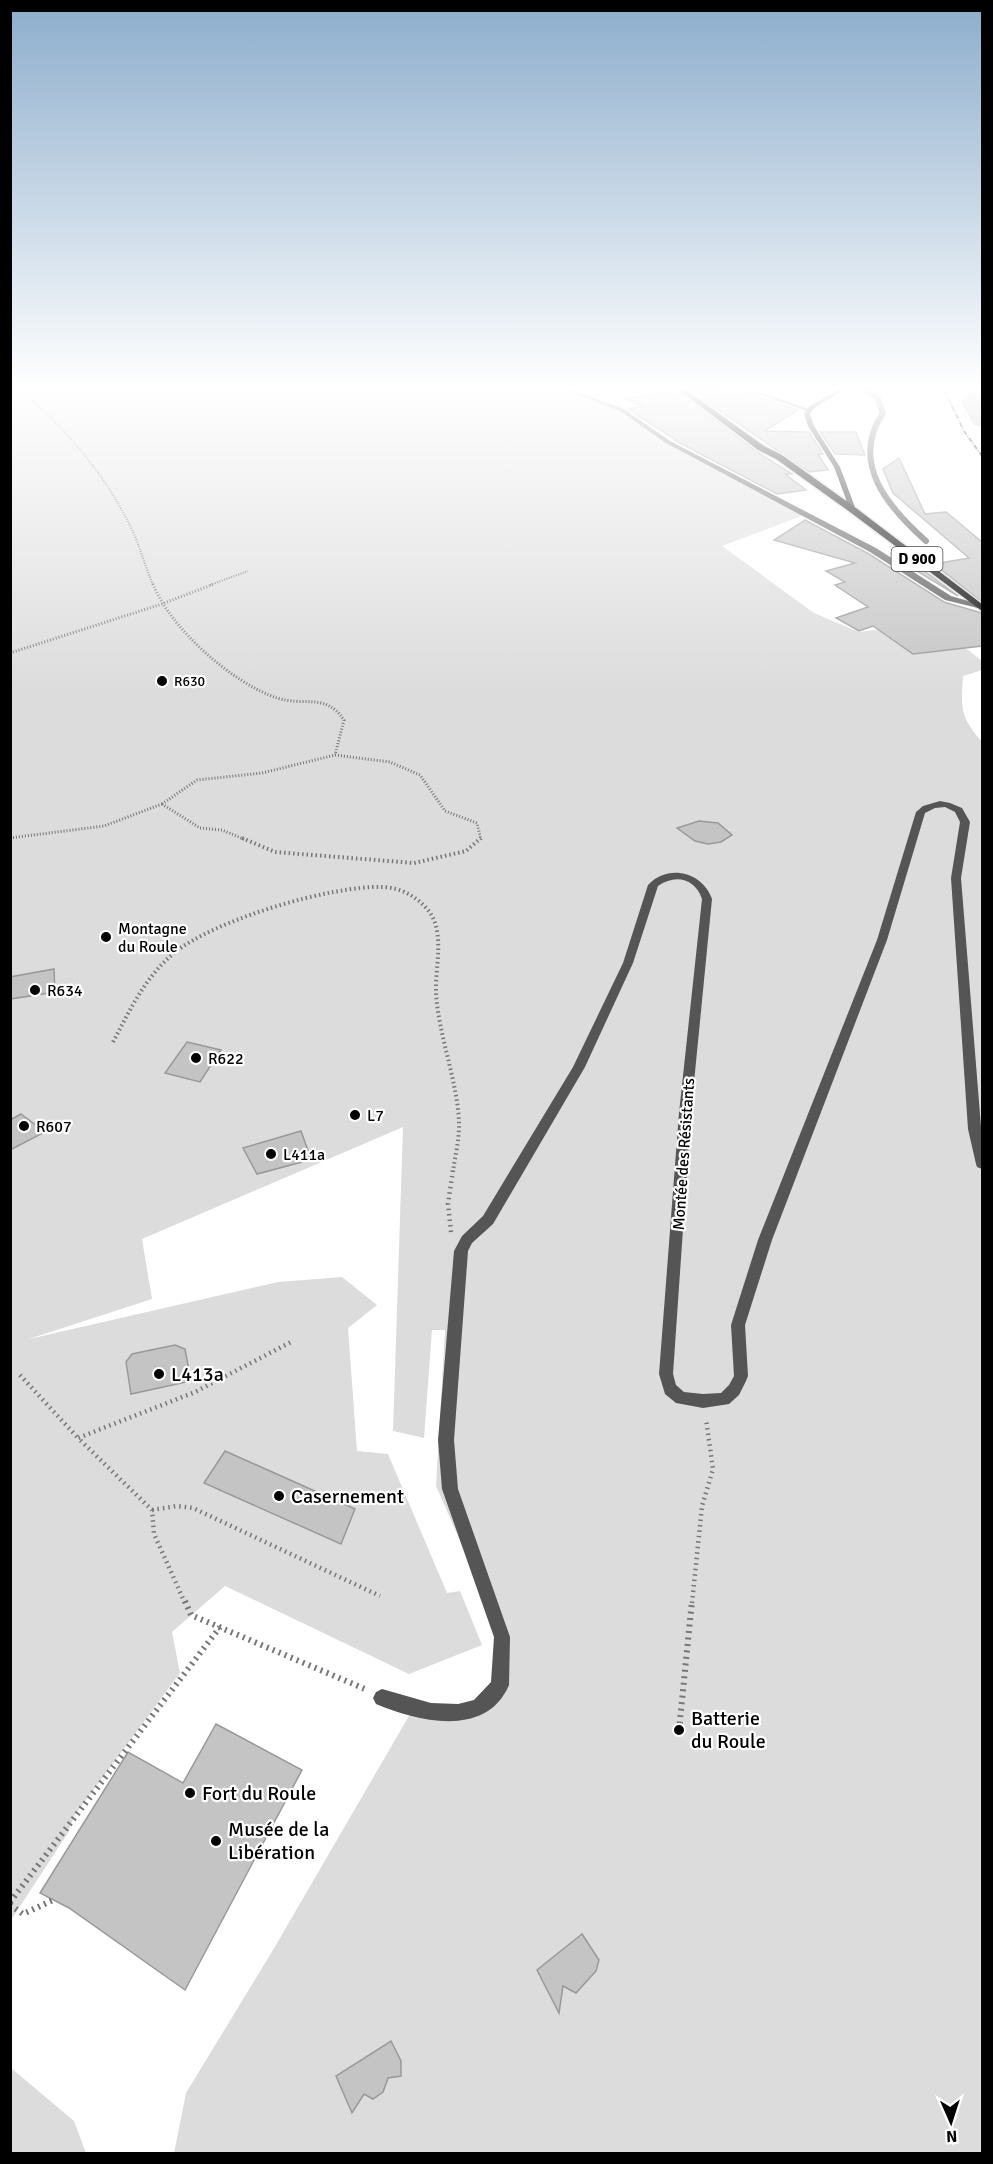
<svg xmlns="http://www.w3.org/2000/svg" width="993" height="2164" font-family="Signika,sans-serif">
	<rect width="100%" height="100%" fill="#fff"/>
	<g fill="#dcdcdc">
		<path d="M11,390h557l54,20 46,32 139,72 -85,32 92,67 45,19 44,-6 56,17 23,18v9l-19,6c-2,33 -3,40 19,66v1411h-808l12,-60 87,-143 140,-241 38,4 49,-28 2,-48 -66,-151 9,-156h-13l-8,108 -31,-7 10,-304 -261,112 10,60 -123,40 249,-57 64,-5 35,28 -29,23 9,123 31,3 59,139 13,-2 22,54 -73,29 -184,-88 -53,46 8,41 -106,143 -6,17 -57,87z"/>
		<polygon points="11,2068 74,2121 86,2153 11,2153"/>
	</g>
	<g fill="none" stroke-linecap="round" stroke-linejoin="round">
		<polygon fill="#a3a3a3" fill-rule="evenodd" points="974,390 982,390 982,427 974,425 961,401"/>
	</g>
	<g fill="#c4c4c4" stroke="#999" stroke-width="1.5">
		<polygon points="677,390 757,452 792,474 785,474 806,490 777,494 674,440 676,440 628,409 643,406 625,399"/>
		<polygon points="689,390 719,390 723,392 739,390 798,410 764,431 809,432 823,454 818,454 828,470 809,472"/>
		<polygon points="820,432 856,432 865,455 835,454"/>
		<polygon points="899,458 925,514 946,512 982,542 982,602 934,564 969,558 893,493 883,469"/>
		<polygon points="805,520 869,554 944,602 982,613 982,646 913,654 873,626 859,631 836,618 868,607 835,585 845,582 826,571 855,563 774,540"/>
		<polygon points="919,567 958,596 912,568"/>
		<polygon points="699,821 718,823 732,835 721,842 708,844 695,841 677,828"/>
		<polygon points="54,969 55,992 10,999 10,977"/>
		<polygon points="187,1042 221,1050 200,1082 165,1073"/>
		<polygon points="21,1114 45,1132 10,1150 10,1120"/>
		<polygon points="301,1131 310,1156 302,1162 257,1174 243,1148"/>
		<polygon points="175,1345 185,1349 191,1381 131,1394 126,1362 132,1354"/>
		<polygon points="225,1451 355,1509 341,1544 204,1483"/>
		<polygon points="216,1724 302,1770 185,1990 69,1908 40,1893 128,1752 183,1783"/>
		<polygon points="582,1934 599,1960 596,1971 576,1993 563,1986 559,2013 537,1970"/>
		<polygon points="391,2041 401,2061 401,2076 388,2078 383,2092 373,2099 364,2094 352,2113 336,2076"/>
	</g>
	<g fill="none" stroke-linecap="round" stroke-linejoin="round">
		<defs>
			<polygon id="primary" points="679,390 686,390 764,446 782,455 856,508 982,604 982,611 850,512 776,459 758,450"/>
		</defs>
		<use href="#primary" stroke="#dbdbdb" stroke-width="3"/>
		<g stroke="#777" stroke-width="2" stroke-dasharray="1 1.5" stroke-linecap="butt">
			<path d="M21,390c46,40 87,87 113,144 7,17 12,34 19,51"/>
			<polyline points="210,585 248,571"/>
		</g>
		<g stroke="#777" stroke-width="3" stroke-dasharray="1 2" stroke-linecap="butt">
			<path d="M153,584c17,44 79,99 124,114 27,9 48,-6 67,22l-9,35"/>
			<polyline points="10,653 162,604 214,584"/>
			<polyline points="162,804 200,828 222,830 246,840"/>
			<polyline points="162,804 197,780 262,773 335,755 390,762 420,775 445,811 477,823 481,840"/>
			<polyline points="10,838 104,826 162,804"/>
		</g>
		<g stroke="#777" stroke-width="4" stroke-dasharray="1.5 3" stroke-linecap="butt">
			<polyline points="242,838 275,852 414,863 466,851 481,838"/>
			<path d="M113,1042c17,-32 32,-65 61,-89 40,-33 158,-68 209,-66 18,1 33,9 44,22 19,21 8,58 9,83 2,43 23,93 23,134 0,15 -4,31 -6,45"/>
		</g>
		<g stroke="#777" stroke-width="4.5" stroke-dasharray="1.5 4" stroke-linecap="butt">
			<polyline points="451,1232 448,1204 453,1170"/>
			<polyline points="20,1375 78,1438"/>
			<polyline points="152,1510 177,1506 193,1508 380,1596"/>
			<polyline points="185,1603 154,1534 152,1510 78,1438 195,1392 293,1341"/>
			<polyline points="692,1603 702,1506 713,1469 706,1419"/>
		</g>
		<g stroke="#777" stroke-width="6" stroke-dasharray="2 4.5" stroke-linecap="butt">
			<polyline points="185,1601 191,1615 365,1689"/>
			<polyline points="679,1730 692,1601"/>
			<polyline points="10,1902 220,1627"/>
			<polyline points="10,1905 23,1914 53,1900"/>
		</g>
		<path stroke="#555" stroke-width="6" d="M865,390l12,7 6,16c-34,50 6,95 43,128"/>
		<g fill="#555" fill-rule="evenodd">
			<polygon points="565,390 572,390 624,409 670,441 876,548 951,596 982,605 982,609 945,600 870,552 666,443 620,411"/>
			<polygon points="746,390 753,390 812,410 807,411"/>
			<path d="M940,801l10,2 12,5 8,14 -9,56 21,261v30l-5,-2 -1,-3 -8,-35 -17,-251 9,-56 -5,-10 -10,-5 -10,1 -10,5 -38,127 -115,300 -27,85 3,51 -2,5 -7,14 -10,9 -26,4 -27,-5 -11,-9 -6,-20 20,-261 23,-214c-7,-21 -27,-25 -44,-13l-25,77 -48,104 -92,157 -21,19 -4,8 -14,189 4,49 52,148 -1,48c-23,54 -92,36 -133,19l-3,-6 3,-6 6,-3 49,14 27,1 16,-4 17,-18 3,-45 -52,-148 -4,-49 16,-189 8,-15 21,-20 90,-149 50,-104 25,-78c20,-22 55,-13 64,14l-21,214 -18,261 3,11 8,7 19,2 18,-1 8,-8 5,-9 -3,-51 27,-85 119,-300 39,-128 7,-6z"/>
		</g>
		<polygon fill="#222" fill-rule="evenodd" points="837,390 843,390 813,409 810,414 814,426 840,467 856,510 853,512 850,510 834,467 808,426 804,414 809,407"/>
		<use href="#primary" fill="#000" fill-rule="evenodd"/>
		<polyline stroke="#000" stroke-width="2" stroke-dasharray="5 1.5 1 1.5" stroke-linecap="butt" points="944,390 964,431 982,456"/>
	</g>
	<linearGradient id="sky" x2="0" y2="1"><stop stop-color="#8cadcc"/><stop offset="0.56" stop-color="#fff"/><stop offset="1" stop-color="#fff" stop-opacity="0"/></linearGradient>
	<rect width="993" height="692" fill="url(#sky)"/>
	<g fill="#000" stroke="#fff" stroke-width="2">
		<circle cx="162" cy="681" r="6"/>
		<circle cx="106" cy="937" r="6"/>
		<circle cx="35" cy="990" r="6"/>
		<circle cx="196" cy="1058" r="6"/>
		<circle cx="355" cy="1115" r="6"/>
		<circle cx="24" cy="1126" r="6"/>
		<circle cx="271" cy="1154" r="6"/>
		<circle cx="159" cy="1374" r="6"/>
		<circle cx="279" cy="1496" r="6"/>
		<circle cx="679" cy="1730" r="6"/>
		<circle cx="190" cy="1793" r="6"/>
		<circle cx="216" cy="1841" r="6"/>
	</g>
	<g text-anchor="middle" stroke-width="4.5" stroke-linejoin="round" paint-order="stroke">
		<g font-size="14" fill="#000" stroke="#fff" text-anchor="start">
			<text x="174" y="686">R630</text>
		</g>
		<rect fill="#fff" stroke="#4c4c4c" stroke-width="1.5" x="891.5" y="547" width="51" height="24" rx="4.5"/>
		<g font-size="15" font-weight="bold" fill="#000">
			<text x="917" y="564">D 900</text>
		</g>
		<g font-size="16" fill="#000" stroke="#fff" text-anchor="start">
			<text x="118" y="934">Montagne<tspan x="118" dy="18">du Roule</tspan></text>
			<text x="47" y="996">R634</text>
			<text x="208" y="1064">R622</text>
			<text x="367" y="1121">L7</text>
			<text x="36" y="1132">R607</text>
			<text x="283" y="1160">L411a</text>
		</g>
		<g font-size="16" fill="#000" stroke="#fff">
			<text transform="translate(683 1154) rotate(-86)" y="6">Montée des Résistants</text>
		</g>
		<g font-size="20" fill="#000" stroke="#fff" text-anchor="start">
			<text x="171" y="1381">L413a</text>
			<text x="291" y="1503">Casernement</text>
			<text x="691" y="1725">Batterie<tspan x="691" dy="23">du Roule</tspan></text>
			<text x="202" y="1800">Fort du Roule</text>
			<text x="228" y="1836">Musée de la<tspan x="228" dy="23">Libération</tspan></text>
		</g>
	</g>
	<rect width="993" height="2164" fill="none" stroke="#000000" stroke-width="24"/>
	<g transform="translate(951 2122) rotate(177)" stroke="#ffffff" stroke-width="4.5" paint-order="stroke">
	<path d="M0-4.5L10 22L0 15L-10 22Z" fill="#000000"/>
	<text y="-9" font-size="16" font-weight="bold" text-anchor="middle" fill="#000000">N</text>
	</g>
</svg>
